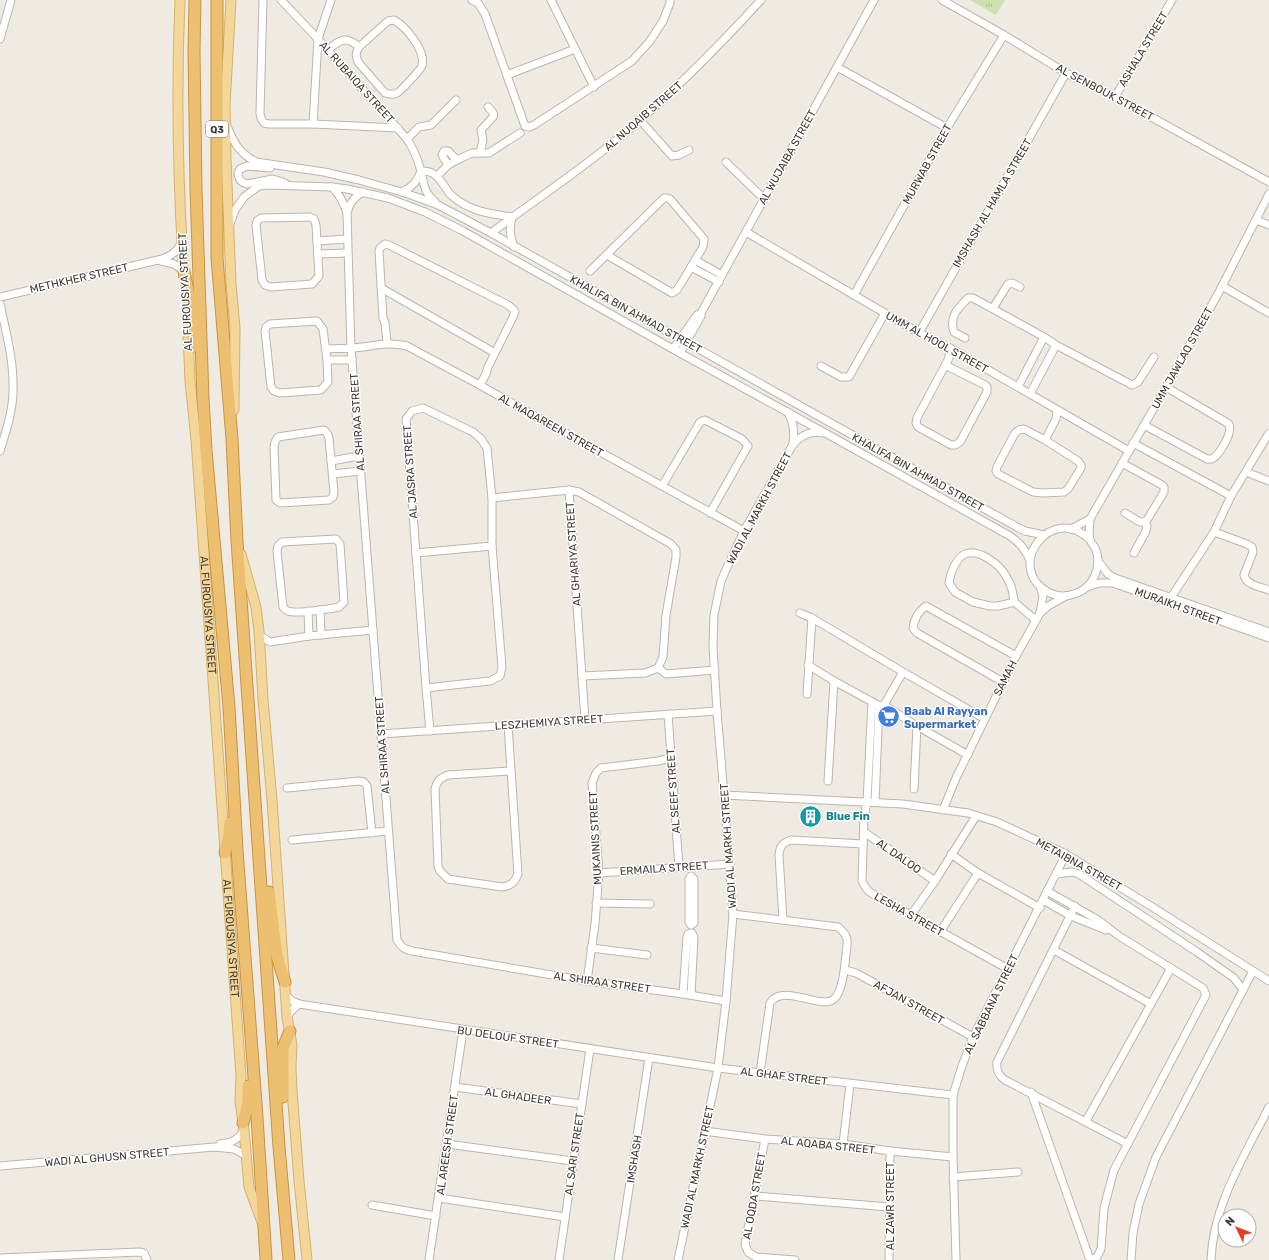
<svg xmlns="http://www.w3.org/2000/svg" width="1269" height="1260" font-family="Rubik,sans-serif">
	<defs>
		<pattern id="grass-tufts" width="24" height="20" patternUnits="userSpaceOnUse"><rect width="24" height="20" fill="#cce0b0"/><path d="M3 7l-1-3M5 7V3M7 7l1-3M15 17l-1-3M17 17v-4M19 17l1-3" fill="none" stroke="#b0c198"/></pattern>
	</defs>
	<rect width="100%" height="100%" fill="#efebe3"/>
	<polygon fill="url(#grass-tufts)" points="970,0 1005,0 996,15"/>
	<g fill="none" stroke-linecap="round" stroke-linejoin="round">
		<defs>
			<g id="minor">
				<polyline points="263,0 260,113 261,118 264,123 269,124 313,124 398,128"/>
				<path d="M281,0l37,39 89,100c6,9 10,18 13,29 4,14 3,24 15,34"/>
				<polyline points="472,0 478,3 485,14 525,126 529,127 534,125 632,61 650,41 663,21 670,3 670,0"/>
				<polyline points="551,0 594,87"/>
				<polyline points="942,0 1004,35 1066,73 1115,97 1269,182"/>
				<polyline points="0,39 11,0"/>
				<path d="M328,50c11,-10 18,-15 31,-3l29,-26 6,-1c12,7 32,30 28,46 -1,3 -22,26 -25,27 -4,2 -9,1 -12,0l-27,-31c-2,-6 -3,-9 1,-15"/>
				<polyline points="837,67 947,128"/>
				<polyline points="507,75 575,49"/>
				<polyline points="1115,97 1172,0"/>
				<polyline points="640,120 672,156 679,155 689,150"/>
				<polyline points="313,124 318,39 331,0"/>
				<path d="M227,126c7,17 12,27 29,36l68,10 35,8 43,12 20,7 16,6 53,28 526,294 8,4 19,4"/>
				<polyline points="407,139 419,127 431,125 456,100"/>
				<path d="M480,153l3,-13 -2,-10 12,-13c2,-4 -2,-7 -5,-10"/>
				<polyline points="726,162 764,199"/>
				<polyline points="448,165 442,155 444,151 448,151 457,160"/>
				<path d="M270,168l-23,-2 -7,3 -2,4c0,6 2,9 9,11l26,-5 12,4"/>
				<path d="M421,171c18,-1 20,13 30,24 17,16 39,19 61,22"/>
				<polyline points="437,176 448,165 457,160 472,153 489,153 520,133"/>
				<path d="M332,187c8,8 12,16 15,26l4,135 46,592c4,7 7,9 15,11l175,30 96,13 43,7"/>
				<path d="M402,192c10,-5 15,-10 19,-21"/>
				<path d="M347,213c2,-10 7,-16 16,-21"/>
				<polygon points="310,217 314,219 316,225 319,276 312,284 271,287 265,285 262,280 256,225 257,221 261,218"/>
				<path d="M512,217c-3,12 -2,18 2,30"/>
				<polyline points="1256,220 1269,225"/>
				<path d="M230,224l5,-14 9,-13 15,-11 11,-1 62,2 15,2 41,9 37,14 38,19 217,122 147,81 183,102c10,7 15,13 20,24"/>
				<polyline points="746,232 919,333 950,348 1129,451"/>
				<path d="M491,233c43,-32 88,-62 129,-96 50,-41 97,-89 141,-137"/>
				<polyline points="317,241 347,239"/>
				<polyline points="318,254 347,253"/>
				<polyline points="695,260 722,275"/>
				<polyline points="161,261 174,264 184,271"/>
				<polyline points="691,267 719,282"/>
				<polyline points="590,271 664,198 667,198 670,199 704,239 703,247 691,267 677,290 672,293 607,255"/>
				<polyline points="1222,286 1269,313"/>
				<polyline points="381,288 495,353"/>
				<polyline points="854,295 947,128 1004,35"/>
				<path d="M0,297l158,-37c12,-3 18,-7 24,-18"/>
				<path d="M0,304c6,28 14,57 13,86 0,21 -7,41 -13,61"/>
				<polyline points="993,308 1008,284 1012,283 1020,287"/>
				<polygon points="317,321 323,329 327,360 328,382 321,390 280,393 274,391 271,387 265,331 266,327 270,324"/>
				<polyline points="919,333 1066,73"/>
				<path d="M965,338l-11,-6c-5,-15 3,-23 14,-34h5l71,39"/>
				<polyline points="387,343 385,323 383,318 379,251 380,248 385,244 389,245 508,305 513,309 515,312 513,317 488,367 486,374 480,385"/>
				<polyline points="1056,345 1132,385 1138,382 1154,357"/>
				<path d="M326,349c9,-1 17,0 25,-1 21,-1 34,-7 56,-2l69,37 77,43 191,105"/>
				<polyline points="673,349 697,315"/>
				<polyline points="680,353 701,316 701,313 874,0"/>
				<polyline points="327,360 352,360"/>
				<polyline points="945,365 985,385 987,387 987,392 960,442 955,445 951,445 918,427 916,423 917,418 949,358 950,348"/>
				<polyline points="821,366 841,377 849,377 885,313"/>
				<polyline points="1018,387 1044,337 1056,345 1030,394"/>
				<path d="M788,412c6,11 7,20 5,32"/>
				<path d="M1144,425l63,34h5c8,-5 21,-26 17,-35l-63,-37"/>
				<polygon points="324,430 327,433 329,438 334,492 333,497 329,500 280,503 276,500 274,447 275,442 278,437"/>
				<polyline points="1045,440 1078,461 1081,465 1081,468 1068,489 1064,492 1043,493 1033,492 998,474 996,471 997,467 1015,433 1019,430 1024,429 1045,440 1056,419 1057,410"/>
				<polyline points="1133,443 1231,496"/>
				<polyline points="331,461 359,456"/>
				<polyline points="1122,463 1162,485 1164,487 1164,492 1147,520 1144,522 1140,522 1125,513"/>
				<polyline points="1246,472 1269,481"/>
				<polyline points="333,474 360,471"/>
				<polyline points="662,486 700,422 705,420 742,439 748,446 710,513"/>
				<polyline points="569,490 585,720"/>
				<polyline points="492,498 569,490 579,492 671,544 676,550 676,557 666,615 663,657 658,668 645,673 582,676"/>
				<polyline points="1071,529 1090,519"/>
				<path d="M1214,532l33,12 5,3 1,5 -9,23c2,10 17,12 25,15"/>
				<path d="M336,539l4,5 4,58 -5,5c-11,2 -42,7 -51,4 -3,-1 -3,-2 -5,-4l-6,-56 1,-5 4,-4z"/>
				<path d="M1090,540c-38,-39 -87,27 -42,52 9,5 19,5 29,1 16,-6 25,-26 19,-43 -1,-3 -4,-6 -6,-10 -2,-6 0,-15 0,-21l76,-132 53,-95 50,-98"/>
				<polyline points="416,553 492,546"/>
				<polyline points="1134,553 1146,531 1147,526 1144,522"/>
				<polyline points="1098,561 1108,574 1115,578 1269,632"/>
				<polyline points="1087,587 1099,583 1113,583 1269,638"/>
				<path d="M1015,602l-17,4h-8l-17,-4 -18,-10 -6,-9c1,-9 7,-25 16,-29 14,-6 35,11 41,22 2,4 5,9 6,14 1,3 1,9 3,12 3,4 16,14 21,18"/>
				<polyline points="1168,602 1214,532 1231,496 1269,433"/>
				<polyline points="320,610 321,635"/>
				<polyline points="308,611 309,636"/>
				<polyline points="800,613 812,618 903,672 985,719"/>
				<polyline points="1040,613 1048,606 1066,596"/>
				<polyline points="259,635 270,642 309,636 373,630"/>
				<polyline points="808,665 834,681 876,704"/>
				<polyline points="658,668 666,674 715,670"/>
				<polyline points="903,672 884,705 917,726 968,755"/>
				<path d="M1003,682l-86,-49 -4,-5c1,-9 6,-17 13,-22l7,4 83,46"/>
				<polyline points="426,688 490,681 500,676 502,667 492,546 492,498 487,448 481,439 473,432 423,408 412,411 406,419 426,688 430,731"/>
				<polyline points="807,694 812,618"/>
				<path d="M872,702l-5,100 -3,15 -2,64c3,6 5,10 11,13l135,75"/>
				<polyline points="668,714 679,867"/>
				<path d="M508,725l10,149c-3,8 -7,12 -16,13l-54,-8 -8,-8 -2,-5 -3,-77c2,-8 5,-11 13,-14l62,-4"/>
				<polyline points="381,734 717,711"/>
				<polyline points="828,781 834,681"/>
				<polyline points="287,788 359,781 364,782 367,786 372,833"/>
				<polyline points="914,789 917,726"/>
				<polyline points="724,795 903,804 968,813 997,822 1066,854 1154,908 1269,981"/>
				<polyline points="875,802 879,705"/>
				<polyline points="943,810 956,778 985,719 1016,656 1040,613 1043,596 1040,586"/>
				<polyline points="864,832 935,881"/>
				<polyline points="292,840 388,831"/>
				<polyline points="951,854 978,873 1040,908"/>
				<polyline points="599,873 730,864"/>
				<polyline points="1056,874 1072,872 1079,874 1197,952 1234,978 1243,990"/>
				<polygon points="691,876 694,879 694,923 691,925 689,922 689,879"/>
				<polyline points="1043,900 1071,916 1106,930"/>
				<polyline points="596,903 650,904"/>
				<path d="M1075,906l-78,156c-1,8 1,13 8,18l123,64"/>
				<path d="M733,914l105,13c11,9 10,13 8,27 -1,11 -3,36 -11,44 -12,14 -52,-16 -65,5l-10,70"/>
				<polyline points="911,915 935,881 976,816"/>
				<path d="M783,920l-4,-65c1,-9 3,-12 12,-15l72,4"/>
				<polyline points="940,932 978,873"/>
				<polyline points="591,948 647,955"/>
				<polyline points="1054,950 1151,1004"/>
				<polyline points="845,970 856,973 973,1037"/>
				<polyline points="587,981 595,924 599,873 592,783 596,773 601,768 658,761 671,758"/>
				<polyline points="683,994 687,937 688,934 692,933 694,937 691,995"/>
				<polyline points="286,995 292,1001 299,1004 718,1068 953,1095"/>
				<polyline points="287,1017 292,1010 299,1004"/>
				<polyline points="455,1087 582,1104"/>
				<polyline points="1031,1092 1089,1257 1091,1259 1094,1259 1097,1257 1101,1249 1104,1208 1114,1170 1206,995 1203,988 1119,936 1098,920 1047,891"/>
				<polyline points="1086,1121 1171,968"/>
				<polyline points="704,1131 765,1139 843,1144 890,1151 953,1157"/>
				<polyline points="765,1139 745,1244 748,1252 756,1257 795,1260"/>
				<path d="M220,1144c11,-1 18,-4 24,-14"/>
				<polyline points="447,1144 573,1161"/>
				<polyline points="843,1144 850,1084"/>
				<polyline points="0,1166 214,1147 234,1149 247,1156"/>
				<polyline points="953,1177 1018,1172"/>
				<polyline points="755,1196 889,1207"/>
				<polyline points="439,1198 565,1217"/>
				<polyline points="372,1205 436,1216"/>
				<polyline points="0,1258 139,1252 144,1253 147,1260"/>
				<polyline points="429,1260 463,1030"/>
				<polyline points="559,1260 590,1049"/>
				<polyline points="618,1260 649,1058"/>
				<path d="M678,1260l40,-192 8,-67 7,-87 -9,-119 -7,-84 -4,-64 1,-32 7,-34 8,-18 15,-32 48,-85c8,-10 18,-16 31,-13"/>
				<polyline points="889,1260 890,1151"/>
				<polyline points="956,1260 953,1157 953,1095 962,1066 973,1037 1066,854"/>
				<polyline points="1131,1260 1133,1233 1139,1204 1156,1157 1253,971"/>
				<path d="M1211,1260c2,-55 34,-105 58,-153"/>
			</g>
			<g id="major">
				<path d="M180,0c-4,92 -2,185 4,277"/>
				<polyline points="231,0 225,105 226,159 231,283 235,328 234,410"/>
				<path id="s1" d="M188,334l2,47 6,59 45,636 -1,25 4,29 5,57 13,35"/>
				<polyline points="241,554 256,607 259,631 263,699 272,800 287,1017 292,1045 291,1067 292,1090 299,1181 307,1260"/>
			</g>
			<g id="highway">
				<polyline points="195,0 194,51 196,189 203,399 206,450 229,707 237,850 257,1117 266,1260"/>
				<polyline points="217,0 217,258 232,439 237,541 279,1147 289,1260"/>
				<polyline points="184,271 189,296 194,346"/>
				<polyline points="225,853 229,834 230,823"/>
				<polyline points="269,892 277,956 285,982"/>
				<polyline points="283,1097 283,1048 290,1031"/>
				<polyline points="243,1123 248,1103 248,1086"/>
			</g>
		</defs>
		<use href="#minor" stroke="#bdb5aa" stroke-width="9"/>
		<use href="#major" stroke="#d5b26c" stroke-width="11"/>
		<use href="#highway" stroke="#cb9342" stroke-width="13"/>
		<use href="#minor" stroke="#fff" stroke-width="7"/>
		<use href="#major" stroke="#f2d69a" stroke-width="9"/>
		<use href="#highway" stroke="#edbf71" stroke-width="11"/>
	</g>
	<defs>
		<symbol id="supermarket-disc" viewBox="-11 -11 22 22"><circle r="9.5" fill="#3f7fe0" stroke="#fff"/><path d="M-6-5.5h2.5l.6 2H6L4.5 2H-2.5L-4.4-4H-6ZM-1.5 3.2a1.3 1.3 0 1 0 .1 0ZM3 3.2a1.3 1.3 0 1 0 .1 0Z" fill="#fff"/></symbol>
		<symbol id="building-disc" viewBox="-11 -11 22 22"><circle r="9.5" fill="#0f9aa8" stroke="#fff"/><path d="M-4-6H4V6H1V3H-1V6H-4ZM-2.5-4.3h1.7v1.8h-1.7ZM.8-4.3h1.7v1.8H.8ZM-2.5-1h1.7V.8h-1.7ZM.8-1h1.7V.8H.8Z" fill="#fff"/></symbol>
	</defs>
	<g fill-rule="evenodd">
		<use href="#supermarket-disc" x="876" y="704" width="25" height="25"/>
		<use href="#building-disc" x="798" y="804" width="25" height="25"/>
	</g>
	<g text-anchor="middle" stroke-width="3" stroke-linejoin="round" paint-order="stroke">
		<rect fill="#fff" stroke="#7a7671" stroke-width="1" x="206" y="121" width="22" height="16" rx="3"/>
		<g font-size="10" font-weight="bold" fill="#413b34">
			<text x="217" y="133">Q3</text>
		</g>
		<g font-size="11" fill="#413b34" stroke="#fff">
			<text transform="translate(1143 49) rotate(-59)" y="4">ASHALA STREET</text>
			<text transform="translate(357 82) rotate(48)" y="4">AL RUBAIQA STREET</text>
			<text transform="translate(1105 92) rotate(28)" y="4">AL SENBOUK STREET</text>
			<text transform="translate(643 116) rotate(-41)" y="4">AL NUQAIB STREET</text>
			<text transform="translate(787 157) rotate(-61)" y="4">AL WUJAIBA STREET</text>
			<text transform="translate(927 164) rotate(-61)" y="4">MURWAB STREET</text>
			<text transform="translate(992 203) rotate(-60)" y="4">IMSHASH AL HAMLA STREET</text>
			<text transform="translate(79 278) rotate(-13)" y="4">METHKHER STREET</text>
			<text transform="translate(185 292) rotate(-93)" y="4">AL FUROUSIYA STREET</text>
			<text transform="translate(636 314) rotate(29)" y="4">KHALIFA BIN AHMAD STREET</text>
			<text transform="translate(937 342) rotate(29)" y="4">UMM AL HOOL STREET</text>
			<text transform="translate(1182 358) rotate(-61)" y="4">UMM JAWLAQ STREET</text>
			<text transform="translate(357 422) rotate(-94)" y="4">AL SHIRAA STREET</text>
			<text transform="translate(551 425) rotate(29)" y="4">AL MAQAREEN STREET</text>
			<text transform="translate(410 472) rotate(-94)" y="4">AL JASRA STREET</text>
			<text transform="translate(918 472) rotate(29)" y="4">KHALIFA BIN AHMAD STREET</text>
			<text transform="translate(759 508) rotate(-62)" y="4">WADI AL MARKH STREET</text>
			<text transform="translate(573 554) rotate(-94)" y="4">AL GHARIYA STREET</text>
			<text transform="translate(1178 606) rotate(20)" y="4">MURAIKH STREET</text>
			<text dy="4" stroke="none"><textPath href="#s1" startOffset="282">AL FUROUSIYA STREET</textPath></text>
			<text transform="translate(1005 678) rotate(-63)" y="4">SAMAH</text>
			<text transform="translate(549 722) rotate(-4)" y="4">LESZHEMIYA STREET</text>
			<text transform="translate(382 745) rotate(-94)" y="4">AL SHIRAA STREET</text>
			<text transform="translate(673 791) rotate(-94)" y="4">AL SEEF STREET</text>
			<text transform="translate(595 838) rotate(-93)" y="4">MUKAINIS STREET</text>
			<text transform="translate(728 846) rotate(-94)" y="4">WADI AL MARKH STREET</text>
			<text transform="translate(899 856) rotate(35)" y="4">AL DALOO</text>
			<text transform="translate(1079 864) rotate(29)" y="4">METAIBNA STREET</text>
			<text transform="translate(664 868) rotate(-4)" y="4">ERMAILA STREET</text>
			<text transform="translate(909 914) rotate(29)" y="4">LESHA STREET</text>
			<text dy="4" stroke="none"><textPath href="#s1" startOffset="606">AL FUROUSIYA STREET</textPath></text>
			<text transform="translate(602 982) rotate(8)" y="4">AL SHIRAA STREET</text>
			<text transform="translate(909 1002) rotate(29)" y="4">AFJAN STREET</text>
			<text transform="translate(991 1004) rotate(-64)" y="4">AL SABBANA STREET</text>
			<text transform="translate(508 1037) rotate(8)" y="4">BU DELOUF STREET</text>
			<text transform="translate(784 1076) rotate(7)" y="4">AL GHAF STREET</text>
			<text transform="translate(518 1096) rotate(8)" y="4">AL GHADEER</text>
			<text transform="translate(447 1145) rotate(-82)" y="4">AL AREESH STREET</text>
			<text transform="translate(828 1145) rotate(6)" y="4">AL AQABA STREET</text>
			<text transform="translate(574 1154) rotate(-82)" y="4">AL SARI STREET</text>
			<text transform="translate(107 1157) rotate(-5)" y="4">WADI AL GHUSN STREET</text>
			<text transform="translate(634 1159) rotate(-81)" y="4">IMSHASH</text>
			<text transform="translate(697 1167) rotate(-78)" y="4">WADI AL MARKH STREET</text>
			<text transform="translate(754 1196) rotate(-80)" y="4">AL OQDA STREET</text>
			<text transform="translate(890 1206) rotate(-90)" y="4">AL ZAWR STREET</text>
		</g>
		<g font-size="11" font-weight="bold" fill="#366cbe" stroke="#fff" text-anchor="start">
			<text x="904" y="715">Baab Al Rayyan<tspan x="904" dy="13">Supermarket</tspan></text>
		</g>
		<g font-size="11" font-weight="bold" fill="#0d838f" stroke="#fff" text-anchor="start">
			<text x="826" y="820">Blue Fin</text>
		</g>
	</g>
	<g transform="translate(1237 1228) rotate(313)"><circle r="19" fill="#ffffff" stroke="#b3b1ae"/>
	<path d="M0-3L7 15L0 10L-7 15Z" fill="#e23d28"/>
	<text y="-6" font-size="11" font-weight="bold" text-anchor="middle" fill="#413b34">N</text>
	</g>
</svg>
